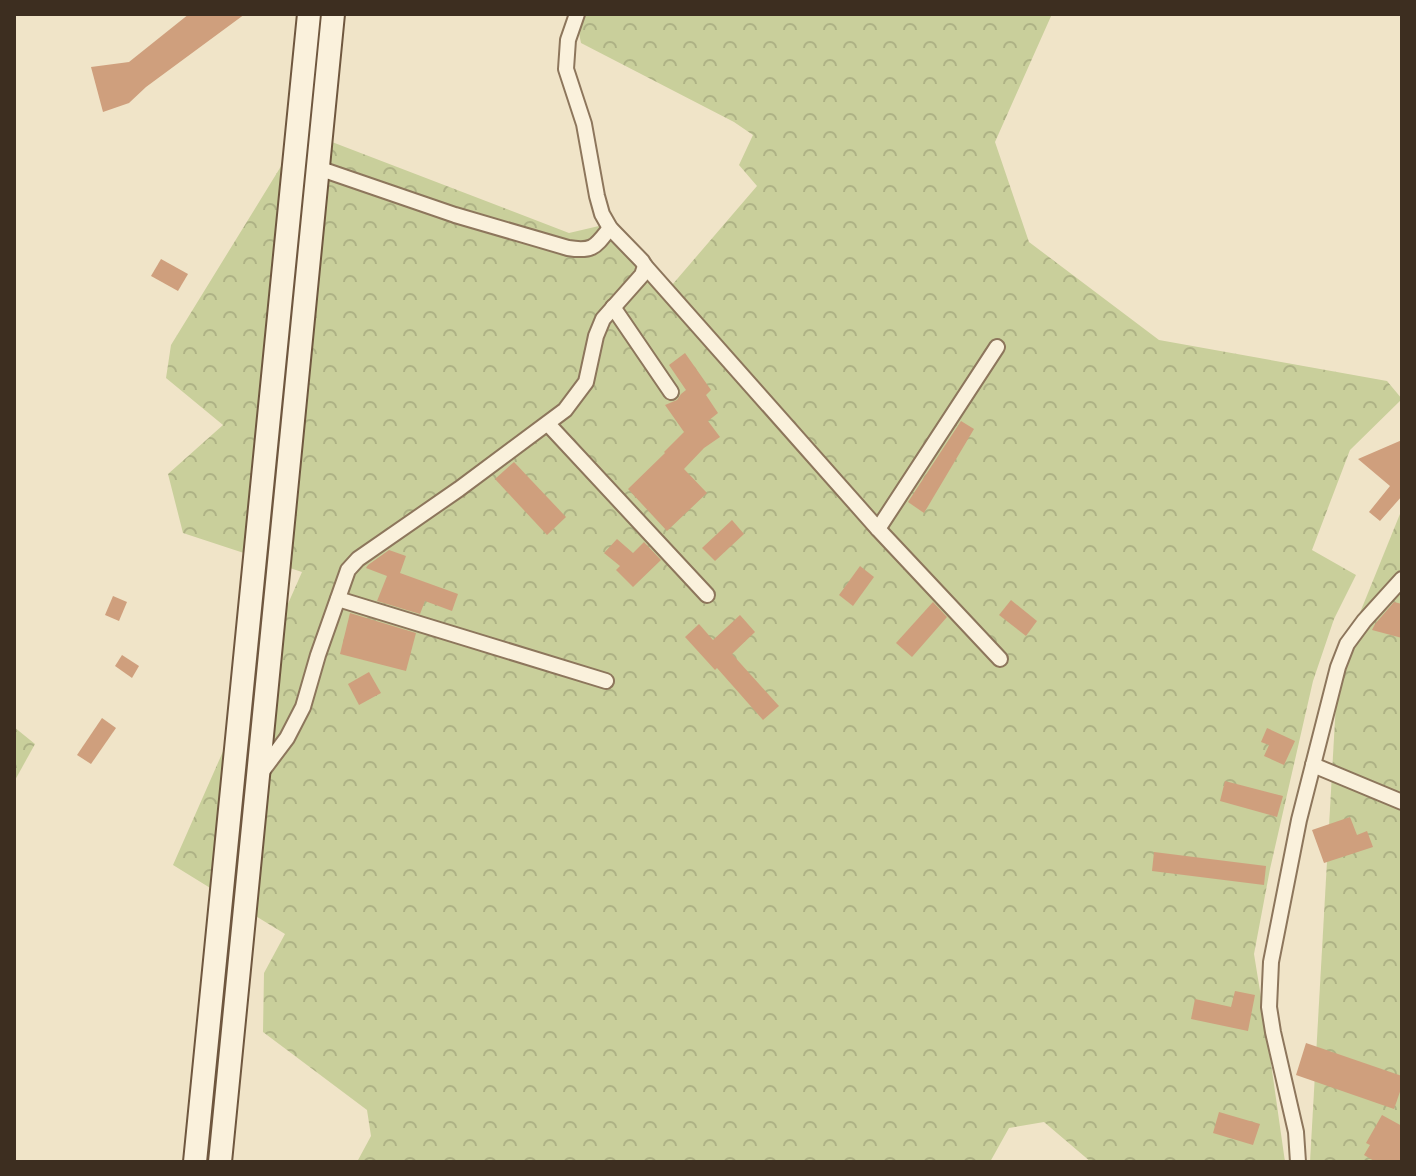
<svg xmlns="http://www.w3.org/2000/svg" width="1416" height="1176" font-family="'IBM Plex Serif',serif">
	<defs>
		<pattern id="forest-crowns" width="20" height="18" patternUnits="userSpaceOnUse" patternTransform="scale(2)"><rect width="20" height="18" fill="#c9cf9b"/><path d="M2 6a3 3 0 1 1 6 0M12 15a3 3 0 1 1 6 0" fill="none" stroke="#aeb285"/></pattern>
	</defs>
	<rect width="100%" height="100%" fill="#f0e4c8"/>
	<g fill="url(#forest-crowns)">
		<polygon points="583,14 1052,14 995,142 1029,242 1159,340 1387,381 1402,399 1350,450 1312,550 1356,575 1334,619 1313,681 1270,869 1254,954 1266,1028 1285,1162 1091,1162 1044,1122 1009,1128 990,1162 357,1162 371,1136 367,1110 263,1032 264,973 285,934 173,865 302,572 183,533 168,474 223,425 166,378 171,345 283,163 332,142 569,233 616,222 672,285 757,186 739,165 753,135 734,122 581,43 578,28"/>
		<polygon points="1402,509 1402,1162 1310,1162 1338,667"/>
		<polygon points="14,727 35,744 14,782"/>
	</g>
	<g fill="#cf9f7d">
		<polygon points="189,14 245,14 146,87 129,103 103,112 91,67 129,62"/>
		<polygon points="161,259 188,274 178,291 151,276"/>
		<polygon points="685,353 711,390 706,395 718,413 708,421 720,437 704,448 684,469 707,493 667,531 628,489 665,453 664,452 684,432 665,405 677,400 681,394 686,390 669,365"/>
		<polygon points="961,421 974,429 924,513 908,502"/>
		<polygon points="1402,440 1402,496 1380,521 1369,512 1390,486 1358,459"/>
		<polygon points="514,462 566,517 547,535 495,479"/>
		<polygon points="732,520 744,534 715,561 702,548"/>
		<polygon points="617,539 633,553 644,542 661,560 633,587 616,570 620,566 604,553"/>
		<polygon points="389,550 406,556 400,573 458,594 452,611 425,601 420,614 377,601 387,576 366,568 368,565"/>
		<polygon points="860,566 874,577 853,606 839,595"/>
		<polygon points="113,596 127,602 119,621 105,615"/>
		<polygon points="1011,600 1037,621 1026,636 999,615"/>
		<polygon points="933,602 947,617 912,657 896,643"/>
		<polygon points="1394,602 1402,604 1402,638 1372,630 1375,624"/>
		<polygon points="350,613 416,633 406,671 340,654"/>
		<polygon points="740,615 755,632 732,654 779,706 763,720 717,668 715,670 685,637 699,624 713,640"/>
		<polygon points="122,655 139,666 132,678 115,666"/>
		<polygon points="369,672 381,693 359,705 348,684"/>
		<polygon points="102,718 116,728 91,764 77,755"/>
		<polygon points="1267,728 1295,741 1284,765 1264,756 1269,745 1261,742"/>
		<polygon points="1225,781 1283,796 1277,817 1220,801"/>
		<polygon points="1350,817 1357,835 1367,831 1373,847 1324,863 1312,830"/>
		<polygon points="1154,852 1266,866 1264,885 1152,871"/>
		<polygon points="1235,991 1255,995 1248,1031 1191,1019 1195,999 1231,1007"/>
		<polygon points="1306,1043 1402,1076 1402,1086 1394,1109 1296,1075"/>
		<polygon points="1219,1112 1260,1124 1253,1145 1213,1133"/>
		<polygon points="1382,1115 1402,1126 1402,1162 1376,1162 1364,1155 1370,1145 1366,1143"/>
	</g>
	<g fill="none" stroke-linecap="round" stroke-linejoin="round">
		<defs>
			<g id="street">
				<path d="M318,168l137,47 113,33c25,4 27,-1 42,-20"/>
				<polyline points="645,266 878,529 1000,659"/>
				<polyline points="613,307 671,392"/>
				<polyline points="548,424 707,595"/>
				<polyline points="878,529 997,347"/>
				<polyline points="338,599 606,681"/>
				<polyline points="1313,765 1402,802"/>
				<polyline points="260,774 287,738 303,707 318,655 348,570 358,559 459,489 565,410 586,382 596,336 603,319 642,275 645,266 642,261 610,228 602,214 597,196 584,124 566,69 568,40 577,14"/>
				<polyline points="1298,1162 1296,1132 1273,1032 1269,1007 1271,962 1299,820 1338,667 1347,644 1364,621 1402,579"/>
			</g>
			<g id="secondary">
				<polyline points="195,1162 309,14"/>
				<polyline points="220,1162 333,14"/>
			</g>
		</defs>
		<use href="#street" stroke="#8d765c" stroke-width="18"/>
		<use href="#secondary" stroke="#6f573f" stroke-width="26"/>
		<use href="#street" stroke="#faf1dc" stroke-width="14"/>
		<use href="#secondary" stroke="#faf1dc" stroke-width="22"/>
	</g>
	<rect width="1416" height="1176" fill="none" stroke="#3d2e20" stroke-width="32"/>
</svg>
